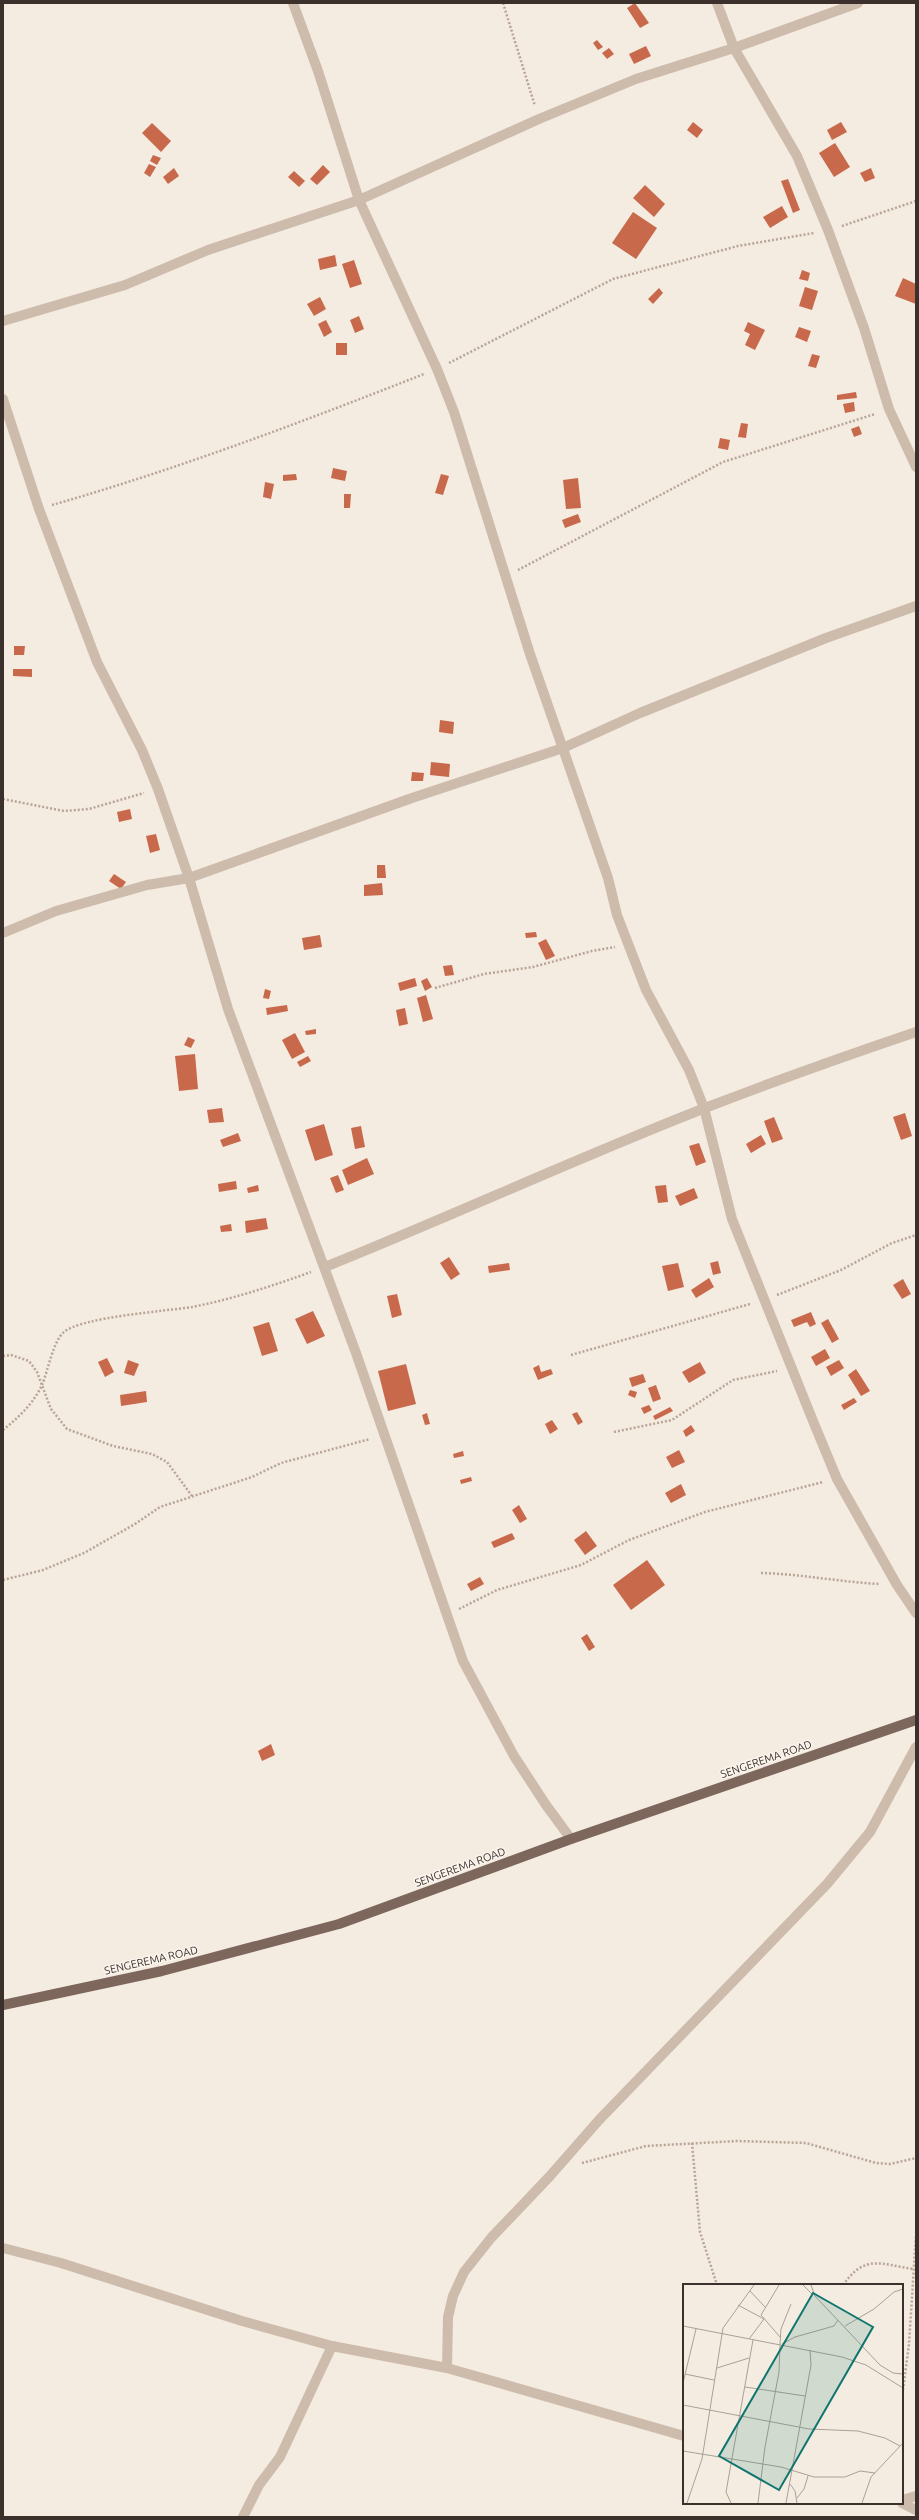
<svg xmlns="http://www.w3.org/2000/svg" width="919" height="2520" font-family="Ubuntu,sans-serif">
	<rect width="100%" height="100%" fill="#f4ebe1"/>
	<g fill="#c8694b">
		<polygon points="635,3 649,23 640,28 627,8"/>
		<polygon points="597,40 603,47 598,50 593,43"/>
		<polygon points="646,46 651,56 634,64 629,54"/>
		<polygon points="609,48 614,54 607,59 602,53"/>
		<polygon points="693,122 703,130 697,138 687,130"/>
		<polygon points="841,122 847,132 832,140 827,130"/>
		<polygon points="152,123 171,141 161,152 142,133"/>
		<polygon points="835,143 850,167 834,177 819,153"/>
		<polygon points="153,155 161,158 157,165 150,161"/>
		<polygon points="149,164 156,167 150,177 144,173"/>
		<polygon points="323,165 330,172 317,185 310,179"/>
		<polygon points="174,168 179,176 168,184 163,177"/>
		<polygon points="871,168 875,178 865,182 860,173"/>
		<polygon points="294,171 305,181 299,187 288,177"/>
		<polygon points="788,179 800,210 793,213 781,181"/>
		<polygon points="645,185 665,204 654,217 633,198"/>
		<polygon points="782,206 788,217 770,228 763,217"/>
		<polygon points="633,212 657,228 636,259 612,243"/>
		<polygon points="335,255 337,266 320,270 318,259"/>
		<polygon points="354,260 362,284 350,288 342,264"/>
		<polygon points="802,270 810,273 808,281 799,279"/>
		<polygon points="903,278 916,284 916,304 895,296"/>
		<polygon points="805,287 818,291 812,310 799,306"/>
		<polygon points="659,288 663,293 653,304 648,299"/>
		<polygon points="320,297 326,309 314,316 307,304"/>
		<polygon points="359,316 364,329 355,333 350,320"/>
		<polygon points="326,320 332,332 324,337 318,324"/>
		<polygon points="748,322 765,330 755,350 745,345 750,334 744,331"/>
		<polygon points="799,327 811,331 807,342 795,337"/>
		<rect x="336" y="343" width="11" height="12"/>
		<polygon points="812,354 820,356 816,368 808,366"/>
		<polygon points="856,392 857,398 837,400 837,395"/>
		<polygon points="854,402 855,411 845,413 843,404"/>
		<polygon points="741,423 748,424 746,438 738,437"/>
		<polygon points="859,426 862,434 854,437 851,429"/>
		<polygon points="720,438 730,440 728,450 718,448"/>
		<polygon points="333,468 347,471 345,481 331,478"/>
		<polygon points="296,474 297,480 283,481 283,475"/>
		<polygon points="441,474 449,476 443,495 435,493"/>
		<polygon points="578,478 581,508 566,509 563,480"/>
		<polygon points="265,482 274,484 271,499 263,497"/>
		<polygon points="344,494 351,494 350,508 344,508"/>
		<polygon points="578,514 581,522 565,528 562,520"/>
		<polygon points="14,646 25,646 24,655 14,655"/>
		<polygon points="13,669 32,669 32,677 13,676"/>
		<polygon points="440,720 454,722 453,734 439,732"/>
		<polygon points="431,762 450,764 449,777 430,775"/>
		<polygon points="412,772 424,773 423,781 411,781"/>
		<polygon points="130,809 132,819 119,822 117,812"/>
		<polygon points="156,834 160,850 150,853 146,836"/>
		<polygon points="377,865 385,865 386,878 377,878"/>
		<polygon points="114,874 126,882 121,889 109,881"/>
		<polygon points="382,883 383,895 364,896 364,885"/>
		<polygon points="536,932 537,937 526,938 525,933"/>
		<polygon points="320,935 322,947 304,950 302,938"/>
		<polygon points="546,939 555,956 546,960 538,943"/>
		<polygon points="452,965 454,975 445,976 443,966"/>
		<polygon points="415,978 417,986 400,991 398,983"/>
		<polygon points="427,978 432,987 425,991 421,981"/>
		<polygon points="265,989 271,991 269,999 263,998"/>
		<polygon points="426,995 433,1019 423,1022 417,998"/>
		<polygon points="287,1005 288,1011 267,1015 266,1008"/>
		<polygon points="405,1008 408,1024 399,1026 396,1010"/>
		<polygon points="316,1029 316,1034 306,1035 305,1031"/>
		<polygon points="295,1033 305,1052 292,1059 282,1040"/>
		<polygon points="188,1037 195,1040 191,1048 184,1045"/>
		<polygon points="195,1054 198,1089 179,1091 175,1056"/>
		<polygon points="308,1056 311,1061 300,1067 297,1062"/>
		<polygon points="222,1108 224,1122 209,1123 207,1110"/>
		<polygon points="905,1113 912,1136 901,1140 893,1117"/>
		<polygon points="774,1117 783,1139 772,1143 764,1121"/>
		<polygon points="324,1124 333,1155 315,1161 305,1130"/>
		<polygon points="361,1126 365,1147 355,1149 351,1128"/>
		<polygon points="238,1133 241,1141 223,1147 220,1140"/>
		<polygon points="761,1135 766,1144 751,1153 746,1144"/>
		<polygon points="699,1143 706,1162 696,1166 689,1146"/>
		<polygon points="367,1158 374,1174 348,1185 342,1170"/>
		<polygon points="338,1175 344,1190 336,1193 330,1178"/>
		<polygon points="236,1181 237,1189 219,1192 218,1184"/>
		<polygon points="258,1185 259,1191 248,1193 247,1188"/>
		<polygon points="666,1185 668,1202 658,1203 655,1186"/>
		<polygon points="694,1188 698,1198 680,1206 675,1196"/>
		<polygon points="266,1218 268,1229 246,1233 245,1221"/>
		<polygon points="231,1224 232,1231 221,1232 220,1226"/>
		<polygon points="449,1257 460,1274 451,1280 440,1263"/>
		<polygon points="718,1261 721,1273 713,1275 710,1263"/>
		<polygon points="509,1263 510,1270 489,1273 488,1266"/>
		<polygon points="678,1263 684,1287 668,1291 662,1266"/>
		<polygon points="709,1278 714,1287 696,1298 691,1290"/>
		<polygon points="903,1279 911,1294 902,1299 893,1285"/>
		<polygon points="397,1294 402,1315 392,1318 387,1296"/>
		<polygon points="313,1311 325,1336 307,1344 295,1319"/>
		<polygon points="811,1312 816,1324 810,1327 807,1322 794,1327 791,1320"/>
		<polygon points="828,1319 839,1339 832,1343 821,1323"/>
		<polygon points="269,1322 278,1351 262,1356 253,1327"/>
		<polygon points="825,1349 830,1358 816,1366 811,1357"/>
		<polygon points="107,1358 114,1372 105,1377 98,1362"/>
		<polygon points="128,1360 139,1364 134,1376 124,1373"/>
		<polygon points="839,1360 844,1368 831,1376 826,1367"/>
		<polygon points="700,1362 706,1373 689,1383 682,1372"/>
		<polygon points="406,1364 416,1404 388,1411 378,1371"/>
		<polygon points="539,1365 541,1372 551,1369 553,1374 538,1380 533,1368"/>
		<polygon points="856,1369 870,1391 861,1396 848,1375"/>
		<polygon points="643,1374 646,1382 632,1387 629,1378"/>
		<polygon points="656,1385 661,1399 653,1402 648,1388"/>
		<polygon points="630,1390 637,1392 635,1398 628,1395"/>
		<polygon points="146,1391 147,1402 121,1406 120,1395"/>
		<polygon points="854,1398 857,1402 844,1410 841,1405"/>
		<polygon points="649,1405 652,1410 644,1414 641,1408"/>
		<polygon points="670,1407 673,1411 655,1420 653,1416"/>
		<polygon points="577,1412 583,1422 578,1425 572,1414"/>
		<polygon points="427,1413 430,1424 425,1425 422,1415"/>
		<polygon points="552,1420 558,1429 550,1434 545,1424"/>
		<polygon points="691,1425 695,1431 686,1437 683,1431"/>
		<polygon points="679,1450 685,1462 672,1468 666,1457"/>
		<polygon points="463,1451 464,1456 454,1458 453,1454"/>
		<polygon points="471,1477 472,1481 461,1484 460,1480"/>
		<polygon points="681,1484 686,1495 671,1503 665,1493"/>
		<polygon points="519,1505 527,1519 520,1523 512,1510"/>
		<polygon points="586,1531 597,1546 585,1555 574,1540"/>
		<polygon points="512,1533 515,1539 494,1548 491,1542"/>
		<polygon points="647,1560 665,1585 631,1610 613,1585"/>
		<polygon points="480,1577 484,1584 471,1591 467,1584"/>
		<polygon points="587,1634 595,1647 589,1651 581,1638"/>
		<polygon points="271,1744 275,1755 262,1761 258,1751"/>
	</g>
	<g fill="none" stroke-linecap="round" stroke-linejoin="round">
		<g stroke="#b9a596" stroke-width="2.5" stroke-dasharray="2 2" stroke-linecap="butt">
			<polyline points="503,3 535,106"/>
			<polyline points="842,226 916,201"/>
			<polyline points="449,363 613,279 738,246 814,233"/>
			<path d="M52,505c126,-36 250,-83 372,-131"/>
			<polyline points="518,570 723,462 875,414"/>
			<polyline points="3,799 64,811 89,809 144,793"/>
			<polyline points="435,988 484,974 533,967 592,951 615,947"/>
			<polyline points="777,1295 841,1270 892,1243 916,1235"/>
			<polyline points="571,1355 750,1304"/>
			<polyline points="3,1356 11,1355 29,1361 37,1372 51,1409 67,1429 113,1446 152,1454 167,1462 192,1496"/>
			<path d="M3,1430c15,-12 31,-27 39,-45 6,-14 11,-44 22,-53 18,-15 102,-21 128,-25 41,-8 80,-21 119,-35"/>
			<polyline points="614,1432 672,1420 733,1380 777,1371"/>
			<path d="M761,1573c40,1 79,9 119,11"/>
			<polyline points="3,1580 43,1570 84,1553 135,1524 160,1507 252,1477 281,1463 370,1439"/>
			<polyline points="459,1609 497,1590 581,1565 629,1540 705,1512 823,1482"/>
			<polyline points="692,2143 700,2232 717,2285"/>
			<polyline points="582,2163 646,2146 737,2141 806,2143 876,2163 890,2164 916,2158"/>
			<path d="M843,2285c22,-31 37,-21 70,-16"/>
			<polyline points="902,2398 909,2344 916,2235"/>
		</g>
		<g stroke="#cdbbac" stroke-width="10">
			<polyline points="293,3 318,71 359,200 437,369 454,412 530,654 608,878 617,915 646,990 689,1070 704,1108 732,1219 813,1421 837,1479 897,1585 916,1613"/>
			<polyline points="717,3 734,48 797,156 828,230 864,328 889,409 916,467"/>
			<polyline points="3,321 125,285 208,250 359,200 539,119 636,79 734,48 858,3"/>
			<polyline points="3,399 39,509 97,662 142,750 158,789 189,878 228,1009 356,1353 463,1661 514,1756 546,1805 571,1839"/>
			<polyline points="3,933 56,911 147,885 189,878 412,798 563,748 640,713 826,638 916,606"/>
			<path d="M325,1267c127,-51 252,-109 380,-159 70,-27 140,-52 211,-76"/>
			<polyline points="3,2248 61,2263 242,2321 332,2346 447,2368 684,2436"/>
			<polyline points="447,2368 448,2317 453,2296 464,2272 491,2238 550,2176 599,2120 827,1884 870,1832 916,1747"/>
			<polyline points="902,2500 916,2496"/>
			<polyline points="902,2503 916,2510"/>
			<polyline points="243,2517 259,2485 280,2457 332,2346"/>
		</g>
		<polyline stroke="#7d675c" stroke-width="10" points="3,2005 162,1971 339,1924 571,1839 916,1720"/>
	</g>
	<g text-anchor="middle" stroke-width="3" stroke-linejoin="round" paint-order="stroke">
		<g font-size="11" fill="#3b302b" stroke="#fbf5ee">
			<text transform="translate(766 1759) rotate(-19)" y="4">SENGEREMA ROAD</text>
			<text transform="translate(460 1867) rotate(-20)" y="4">SENGEREMA ROAD</text>
			<text transform="translate(151 1960) rotate(-13)" y="4">SENGEREMA ROAD</text>
		</g>
	</g>
	<g transform="translate(683 2284)">
		<rect width="220" height="220" fill="#f4ebe1"/>
		<path fill="none" stroke="#aaa098" stroke-width="1" d="M96,1l-18,30 19,22M120,1l10,10M128,1l4,11 65,69 13,8 10,1M67,7l15,16M55,21l26,14M0,42l159,31 24,8 37,23M162,42l29,-17 20,-17 9,-3M66,55l15,-20M97,60l1,-15 10,-25M99,60l13,-7 39,-11 4,-6M34,84l32,-10M2,90l29,6M0,99l13,-54M62,103l60,9M0,121l126,24 49,2 27,7 15,8M0,167l98,16 33,10h31l15,-6 15,2M107,200l5,7 2,12M114,214l7,-9 4,-13M4,219l15,-44 21,-131 31,-43M48,219l-5,-11 27,-152M75,219l7,-56 14,-75 1,-28M103,219l25,-138 -1,-15M179,219l9,-26 32,-34"/>
		<path fill="#0f766e" fill-opacity="0.15" stroke="#0f766e" stroke-width="2" d="M130,9l60,34 -94,163 -60,-34z"/>
		<rect width="220" height="220" fill="none" stroke="#3b302b" stroke-width="2"/>
	</g>
	<rect width="919" height="2520" fill="none" stroke="#3b302b" stroke-width="8"/>
</svg>
